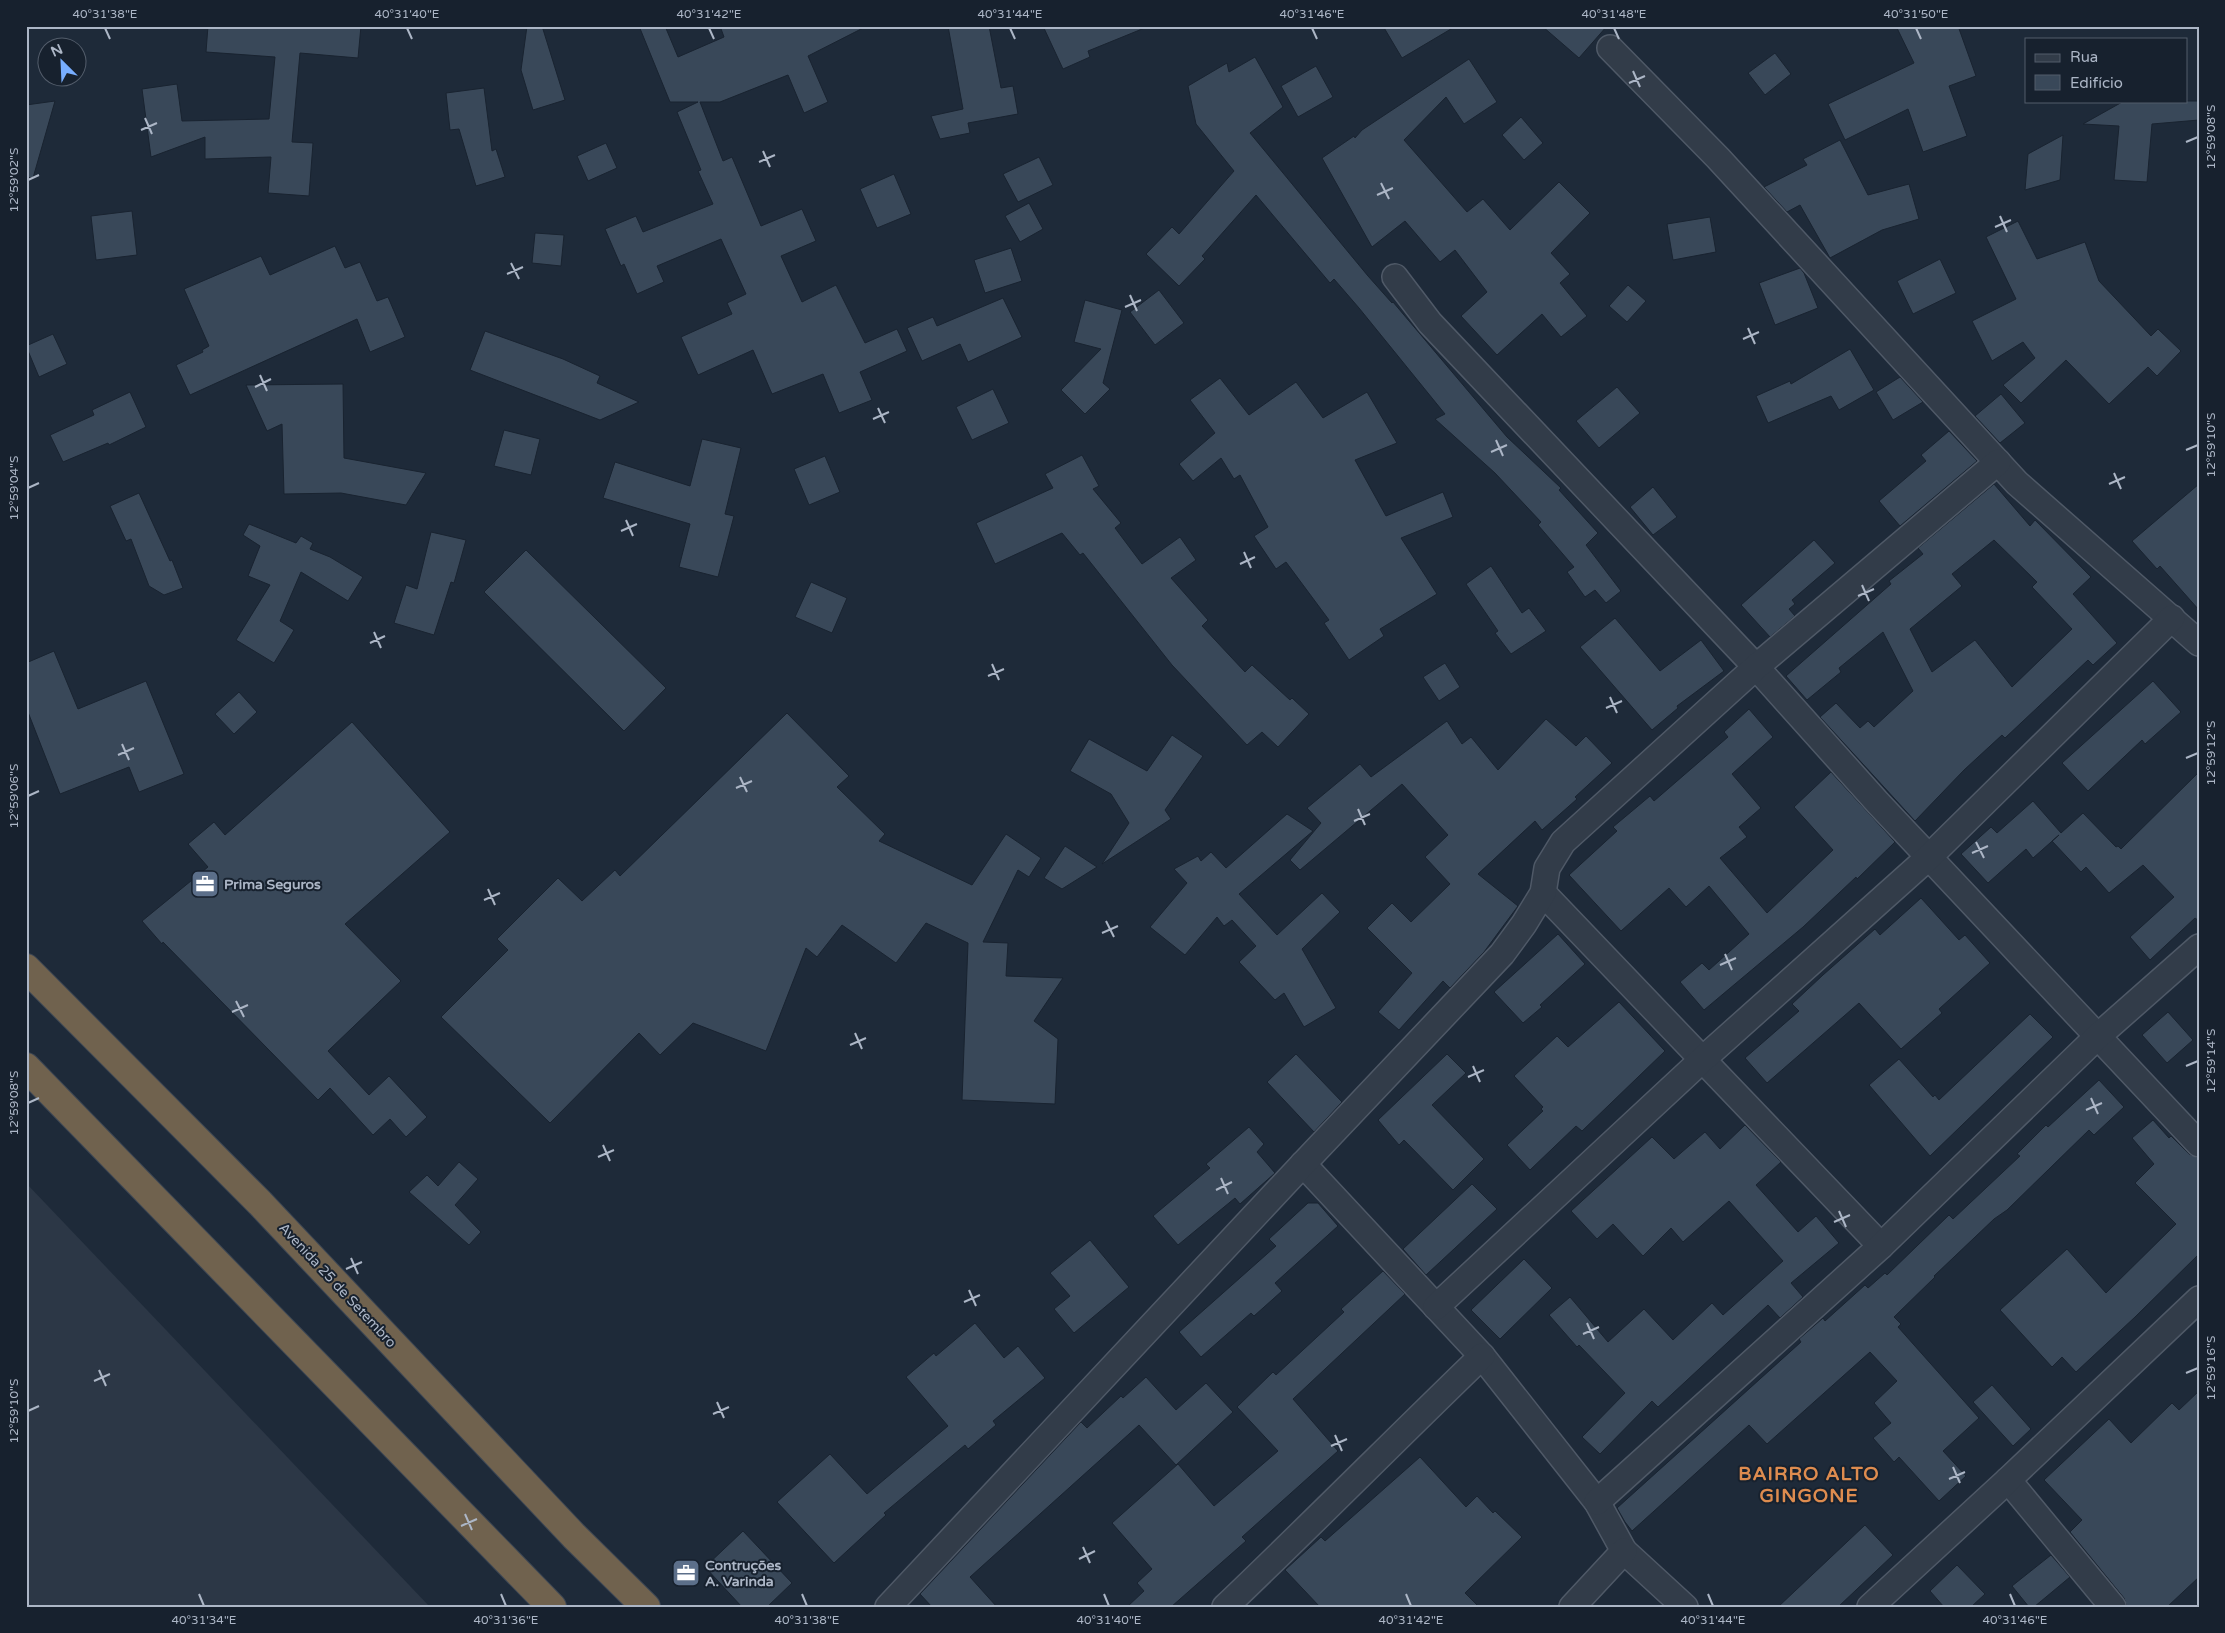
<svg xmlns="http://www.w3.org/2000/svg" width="2225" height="1633" font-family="'Varela Round',sans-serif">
	<rect width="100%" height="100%" fill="#1e2a39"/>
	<polygon fill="#2c3746" points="26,1183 430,1607 26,1607"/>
	<g fill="#394859" stroke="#192330" fill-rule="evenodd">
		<polygon points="208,26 361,26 358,58 300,53 292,142 313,143 309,196 268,193 271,157 205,159 205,137 151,157 142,89 177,84 182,121 269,119 275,57 206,52"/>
		<polygon points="527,26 542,26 565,100 533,110 521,70"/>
		<polygon points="639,26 665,26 678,57 724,37 720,26 867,26 808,56 828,102 804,113 788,75 720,102 700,102 723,161 732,157 761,226 802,209 816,241 781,256 802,302 836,285 865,343 897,329 907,351 860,372 872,400 839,413 823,374 772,394 753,350 698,375 681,337 732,314 727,303 746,294 721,239 657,266 664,282 637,294 624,264 621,266 605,229 636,216 643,232 713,204 698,171 701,170 677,112 698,102 670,102"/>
		<polygon points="948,26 989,26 1001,88 1013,86 1018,114 968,123 970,133 940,139 931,116 963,109"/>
		<polygon points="1043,26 1147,26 1147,27 1088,51 1090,57 1063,69"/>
		<polygon points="1383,26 1456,26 1402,58"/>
		<polygon points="1542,26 1607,26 1579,58"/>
		<polygon points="1896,26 1958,26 1976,76 1949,86 1967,136 1923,152 1908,109 1845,140 1828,104 1914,63"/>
		<polygon points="1775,53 1791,74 1765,95 1748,73"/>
		<polygon points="1255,57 1283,107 1250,133 1368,276 1392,303 1393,302 1507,437 1561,488 1559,490 1598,533 1586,545 1621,591 1606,603 1595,590 1585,597 1567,572 1574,567 1538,525 1541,522 1495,473 1435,419 1445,414 1359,308 1334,279 1330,283 1256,195 1202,256 1205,259 1179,286 1146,254 1172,227 1179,234 1234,171 1196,124 1188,86 1227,63 1229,72"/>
		<polygon points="1469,59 1497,102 1464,124 1446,97 1404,140 1467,212 1483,199 1510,230 1559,182 1590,213 1551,253 1570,274 1560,283 1587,316 1561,337 1542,314 1497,355 1461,316 1487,292 1455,250 1440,262 1405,221 1372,247 1322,158 1354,136 1355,138 1362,130"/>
		<polygon points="1316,66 1333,97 1298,117 1281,86"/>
		<polygon points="484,88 492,151 496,149 505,177 476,186 459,129 450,130 446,93"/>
		<polygon points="55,101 33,178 26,177 26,105"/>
		<polygon points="2124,101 2199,101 2199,120 2152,124 2147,182 2114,180 2119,126 2083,124"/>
		<polygon points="1521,117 1543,143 1524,160 1502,135"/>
		<polygon points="2063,135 2060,180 2025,190 2028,154"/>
		<polygon points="1840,140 1868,195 1909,184 1919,219 1882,230 1830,258 1800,205 1787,212 1764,187 1807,165 1803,159"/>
		<polygon points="606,143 617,168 588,181 577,156"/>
		<polygon points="1039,157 1053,185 1018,202 1003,174"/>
		<polygon points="894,174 911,214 877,228 860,189"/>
		<polygon points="1029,203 1043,229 1020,242 1005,216"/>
		<polygon points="132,211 137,255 96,260 91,216"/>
		<polygon points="1710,217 1716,252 1673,260 1667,224"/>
		<polygon points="2018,221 2037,259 2085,242 2099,281 2151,336 2158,329 2181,351 2157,376 2148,367 2109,404 2066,360 2021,403 2003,385 2035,358 2023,342 1992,361 1972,321 2016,299 1986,237"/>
		<polygon points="535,233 564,235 561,266 532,263"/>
		<polygon points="335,246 345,268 360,262 377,301 388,297 405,337 370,352 357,319 190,395 176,365 203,352 202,350 209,346 184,289 261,256 270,275"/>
		<polygon points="1011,248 1022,281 985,293 974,260"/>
		<polygon points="1940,259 1956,293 1913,314 1897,281"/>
		<polygon points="1800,268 1804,273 1818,308 1775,325 1759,283"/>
		<polygon points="1628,285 1646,301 1627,322 1609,306"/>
		<polygon points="1159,290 1184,323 1155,345 1130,312"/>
		<polygon points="1003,298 1022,337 968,362 960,344 922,361 907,328 933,317 937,326"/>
		<polygon points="1085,300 1122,310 1103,383 1110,389 1085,414 1061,390 1101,349 1074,342"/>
		<polygon points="485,331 563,359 600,376 597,383 639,402 600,420 470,370"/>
		<polygon points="53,334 67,364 39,377 26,346"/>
		<polygon points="1850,349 1874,390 1839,410 1831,396 1768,423 1756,396 1790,381 1791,384"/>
		<polygon points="1900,377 1923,402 1893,420 1876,392"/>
		<polygon points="1220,378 1249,415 1296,382 1323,418 1367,392 1397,443 1355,460 1386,516 1443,492 1453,517 1401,538 1437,594 1380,629 1384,636 1349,660 1324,623 1329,620 1286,562 1276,569 1254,536 1268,527 1240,475 1234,479 1221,458 1193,481 1179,464 1215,433 1190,400"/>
		<polygon points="343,384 344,458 426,473 406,505 341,493 284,494 282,424 267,431 246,385"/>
		<polygon points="1617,387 1640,413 1599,448 1576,421"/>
		<polygon points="993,389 1009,423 972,440 956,407"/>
		<polygon points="130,392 146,427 109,445 108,443 63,462 50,435 94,415 92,410"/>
		<polygon points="2001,394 2025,423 2000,443 1975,416"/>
		<polygon points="504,430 540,439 531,475 494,466"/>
		<polygon points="1949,431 1977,461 1900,526 1879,501 1926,461 1921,455"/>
		<polygon points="702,439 741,448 725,514 734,516 718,577 679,567 690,524 603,498 615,462 690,486"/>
		<polygon points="1082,455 1099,486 1093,489 1121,523 1115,528 1142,564 1180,537 1196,560 1171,578 1208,620 1202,626 1245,672 1252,665 1290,700 1292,698 1309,714 1278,747 1262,732 1247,745 1172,665 1083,553 1080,555 1062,533 995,564 976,523 1053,488 1045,474"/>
		<polygon points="825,456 840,492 809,505 794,469"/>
		<path d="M1994,484l36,42 5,-6 56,57 -18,17 44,49 -24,22 -5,-5 -83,78 -3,-3 -38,35 -49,51 -95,-104 16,-14 24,25 8,-7 6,6 39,-36 -30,-59 -44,36 2,4 -34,28 -21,-24 105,-92 -2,-3 34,-27 -5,-6zM1994,540l43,42 -5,5 40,42 -60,58 -37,-47 -43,32 -22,-43 52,-43 -10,-12z"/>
		<polygon points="2199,484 2199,610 2160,566 2157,569 2132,541"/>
		<polygon points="1653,487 1677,517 1653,535 1630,507"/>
		<polygon points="139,493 170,561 172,560 183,588 164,595 149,586 131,539 126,541 110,506"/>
		<polygon points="249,524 296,543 301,536 313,543 310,549 330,557 363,577 348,601 301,572 280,621 294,630 274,663 236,640 270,585 248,576 260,546 243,535"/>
		<polygon points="431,532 466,540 454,583 451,582 434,635 394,623 406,585 417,589"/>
		<polygon points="1814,540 1835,563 1792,600 1795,604 1789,609 1795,616 1770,637 1741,605"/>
		<polygon points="526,550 666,688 624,731 484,592"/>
		<polygon points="1491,566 1522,613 1529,608 1546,631 1511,654 1495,633 1498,631 1466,584"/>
		<polygon points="811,582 847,598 832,633 795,617"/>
		<polygon points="1615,618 1660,671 1701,640 1724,671 1677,706 1678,708 1652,730 1580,647"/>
		<polygon points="54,651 78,709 146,681 184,774 139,792 129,767 60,794 26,707 26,663"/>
		<polygon points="1445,663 1460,687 1439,701 1423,677"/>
		<polygon points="2153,681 2181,712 2145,744 2142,740 2088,791 2062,763"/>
		<polygon points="239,692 257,712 234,734 215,714"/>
		<polygon points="1749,709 1773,737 1732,774 1761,808 1739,827 1747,837 1720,858 1767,913 1833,850 1794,807 1831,772 1895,842 1857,879 1856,877 1803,927 1704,1010 1680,982 1702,963 1709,970 1749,934 1709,886 1686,907 1669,888 1621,931 1569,875 1617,831 1613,827 1650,796 1654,801 1728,737 1724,732"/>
		<polygon points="787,713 849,776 837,787 885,834 879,841 972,885 1006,834 1041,858 1029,877 1018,870 983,942 1008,943 1006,976 1063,978 1034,1021 1058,1039 1055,1104 962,1100 968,943 926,923 896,963 842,925 817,957 806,948 766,1051 693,1023 660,1055 639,1033 550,1123 441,1017 508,950 497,939 558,878 582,901 615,870 620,876"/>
		<polygon points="1546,719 1576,746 1586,736 1612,763 1575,797 1577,799 1542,830 1535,821 1478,874 1518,906 1484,952 1450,988 1443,981 1399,1030 1378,1012 1412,973 1367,928 1392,903 1411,922 1450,884 1425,857 1448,835 1402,784 1300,870 1290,860 1321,823 1307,808 1360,764 1371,777 1447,721 1462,744 1471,737 1498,770"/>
		<polygon points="352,722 450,832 345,924 401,981 328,1051 369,1095 389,1076 427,1117 406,1137 390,1119 373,1135 330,1088 318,1100 163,942 162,944 142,921 208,867 188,844 214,822 225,835"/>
		<polygon points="1172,735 1203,756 1165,810 1171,819 1102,864 1129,823 1111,794 1070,771 1089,739 1147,771"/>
		<polygon points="2199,772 2199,921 2195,918 2150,960 2130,937 2174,897 2143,865 2109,893 2086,867 2081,872 2052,841 2059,835 2033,858 2026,849 1988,883 1961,854 1991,827 1997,833 2033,801 2061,833 2083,813 2116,847 2118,846 2121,849"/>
		<polygon points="1287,814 1313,831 1239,894 1277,935 1322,893 1340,912 1302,949 1336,1008 1304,1027 1284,993 1275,1000 1239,962 1256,946 1232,920 1224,926 1217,917 1185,955 1150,927 1187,883 1174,869 1198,856 1201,861 1211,852 1226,868"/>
		<polygon points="1065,846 1097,867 1062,889 1044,878"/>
		<polygon points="1921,898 1959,940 1965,935 1990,963 1939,1009 1942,1013 1901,1049 1859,1003 1767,1083 1745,1058 1799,1011 1792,1004 1823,975 1875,929 1880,935"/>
		<polygon points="1558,934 1585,964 1540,1005 1542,1007 1523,1023 1494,992"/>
		<polygon points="1619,1002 1665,1051 1582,1131 1576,1126 1530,1170 1507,1145 1543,1111 1541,1109 1543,1107 1514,1076 1557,1036 1568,1047"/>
		<polygon points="2168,1012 2193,1040 2167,1063 2142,1035"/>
		<polygon points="2030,1014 2053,1037 1930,1156 1869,1085 1899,1059 1933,1097 1935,1095 1939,1100"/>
		<polygon points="1296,1054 1342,1102 1314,1132 1267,1082"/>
		<polygon points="1447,1054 1466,1073 1432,1105 1484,1159 1453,1190 1404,1140 1399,1145 1378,1120"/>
		<polygon points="2099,1080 2124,1107 2094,1135 2089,1130 2007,1210 1994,1219 1934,1276 1935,1277 1894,1317 1901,1324 1898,1327 1979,1418 1943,1451 1966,1476 1939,1501 1899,1457 1894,1462 1873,1438 1891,1423 1874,1403 1897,1381 1870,1352 1767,1444 1749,1425 1632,1531 1625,1522 1617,1508 1801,1342 1799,1339 1823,1318 1825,1321 1865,1285 1868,1288 1885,1273 1887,1275 1949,1215 1953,1219 2020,1156 2017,1154 2046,1125 2048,1127"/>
		<polygon points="2153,1120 2169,1138 2171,1136 2189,1154 2199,1158 2199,1254 2135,1317 2076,1372 2062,1357 2052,1367 2000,1310 2067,1249 2106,1293 2176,1224 2135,1183 2154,1164 2132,1138"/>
		<polygon points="1745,1125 1781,1162 1756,1185 1798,1232 1816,1216 1839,1243 1791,1283 1803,1297 1780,1318 1768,1305 1658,1407 1652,1401 1600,1454 1582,1437 1625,1393 1579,1345 1577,1347 1549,1315 1570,1297 1608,1342 1644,1309 1673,1340 1712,1303 1723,1315 1783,1261 1729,1201 1683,1242 1671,1228 1643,1256 1613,1224 1597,1239 1571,1211 1652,1137 1674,1159 1705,1132 1720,1149"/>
		<polygon points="1249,1127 1264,1144 1257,1152 1275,1173 1240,1204 1235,1198 1178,1245 1153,1216 1210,1168 1206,1164"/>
		<polygon points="459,1162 478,1179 455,1205 481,1232 469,1245 409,1192 427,1175 438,1186"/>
		<polygon points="1472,1184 1497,1209 1426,1275 1403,1249"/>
		<polygon points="1308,1203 1318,1203 1338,1226 1275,1283 1282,1291 1254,1316 1251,1313 1201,1357 1179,1332 1276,1246 1269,1239"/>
		<polygon points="1090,1240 1129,1287 1074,1333 1054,1309 1070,1296 1050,1273"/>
		<polygon points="1524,1259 1552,1288 1500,1339 1471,1310"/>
		<polygon points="1383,1271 1405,1294 1293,1399 1338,1451 1242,1537 1246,1541 1171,1607 1127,1607 1144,1591 1137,1583 1152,1569 1112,1523 1178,1464 1214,1506 1278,1451 1237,1407 1273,1372 1276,1375 1344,1312 1341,1309"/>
		<polygon points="975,1323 1004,1358 1018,1346 1045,1378 993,1421 996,1425 968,1449 965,1445 884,1513 886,1515 834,1563 777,1502 830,1454 867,1494 948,1426 906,1377 934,1353 936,1356"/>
		<polygon points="1146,1377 1176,1410 1206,1383 1233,1412 1176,1465 1139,1425 970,1577 997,1607 932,1607 920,1594 1079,1424 1081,1422 1087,1428 1121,1396 1123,1398"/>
		<polygon points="1992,1385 2031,1429 2013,1446 1973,1402"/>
		<polygon points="2199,1391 2199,1577 2167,1607 2127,1607 2124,1598 2070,1532 2082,1520 2044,1480 2109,1419 2131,1443 2172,1403 2179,1410"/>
		<polygon points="1420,1457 1466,1507 1477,1496 1493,1513 1495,1511 1522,1537 1465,1593 1479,1607 1320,1607 1285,1570 1321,1537 1325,1541"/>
		<polygon points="1865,1525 1893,1555 1838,1607 1778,1607"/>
		<polygon points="743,1531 792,1583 767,1607 742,1607 705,1567"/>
		<polygon points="2051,1555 2070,1577 2034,1607 2029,1607 2012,1586"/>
		<polygon points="1957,1565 1985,1594 1971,1607 1944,1607 1930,1591"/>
	</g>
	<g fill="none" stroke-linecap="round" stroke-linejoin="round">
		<defs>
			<g id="street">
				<polyline points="1610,48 1718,158 2017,483 2199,643"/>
				<polyline points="1395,277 1430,323 1756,667 1878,803 2199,1144"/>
				<polyline points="1543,893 1881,1246"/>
				<polyline points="1303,1164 1482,1356 1597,1502 1624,1551 1685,1607"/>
				<polyline points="1436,1307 1703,1059 1929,857 2172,618"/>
				<polyline points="2008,1480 2113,1607"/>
				<polyline points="1597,1502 1881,1246 2097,1037 2199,947"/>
				<polyline points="888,1607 1303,1164 1502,954 1524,924 1543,893 1547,868 1563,842 1756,667 1998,462"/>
				<path d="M1225,1607c87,-83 171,-168 257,-251"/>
				<polyline points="1572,1607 1624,1551"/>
				<polyline points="1870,1607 2008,1480 2199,1299"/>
			</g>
			<g id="highway">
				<polyline points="26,968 260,1203 574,1536 646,1607"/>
				<polyline points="26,1067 552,1607"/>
			</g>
		</defs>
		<use href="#street" stroke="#4f5967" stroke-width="28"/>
		<use href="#highway" stroke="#3c4654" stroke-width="30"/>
		<use href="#street" stroke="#323c49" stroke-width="25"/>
		<use href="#highway" stroke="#70624e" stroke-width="28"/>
	</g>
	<path fill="none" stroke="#acb6c6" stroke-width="2" d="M105,28l5,11M407,28l5,11M709,28l5,11M1010,28l5,11M1312,28l5,11M1614,28l5,11M1916,28l5,11M1633,71l7,16M1629,83l16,-7M145,118l7,16M141,130l16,-7M2186,142l12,-5M763,151l7,16M759,162l16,-7M28,180l11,-5M1381,183l8,16M1377,195l16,-7M2000,216l7,16M1995,227l16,-7M511,263l8,16M507,274l16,-7M1130,295l7,16M1125,307l16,-7M1748,328l7,16M1743,339l16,-7M260,375l7,16M255,387l16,-8M878,408l7,15M873,419l16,-7M1496,440l7,16M2186,450l12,-5M1491,452l16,-7M2114,473l7,16M2109,484l16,-7M28,488l11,-5M626,520l7,16M621,531l16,-7M1244,552l7,16M1240,564l15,-7M1862,585l7,16M1858,596l16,-7M374,632l7,16M370,643l15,-7M992,664l7,16M988,676l16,-7M1610,697l7,16M1606,708l16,-7M122,744l7,16M118,755l16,-7M2186,758l12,-5M740,777l7,15M736,788l16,-7M28,796l11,-5M1358,809l7,16M1354,821l16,-7M1976,842l8,16M1972,853l16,-7M488,889l7,16M484,900l16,-7M1106,921l8,16M1102,933l16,-7M1725,954l7,16M1720,965l16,-7M236,1001l8,16M232,1012l16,-7M855,1033l7,16M850,1045l16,-7M1473,1066l7,16M2186,1066l12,-5M1468,1077l16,-7M2091,1098l7,16M28,1103l11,-5M2086,1110l16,-7M603,1145l7,16M598,1157l16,-7M1221,1178l7,16M1216,1190l16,-8M1839,1211l7,16M1834,1222l16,-7M351,1258l7,16M346,1269l16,-7M969,1290l7,16M964,1302l16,-7M1587,1323l7,16M1583,1334l16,-7M99,1370l7,16M2186,1373l12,-5M94,1381l16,-7M717,1402l7,16M28,1411l11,-5M713,1414l16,-7M1335,1435l7,16M1331,1446l16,-7M1953,1467l7,16M1949,1479l16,-7M465,1514l7,16M461,1526l16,-7M1083,1547l7,16M1079,1559l16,-8M199,1594l5,12M501,1594l5,12M802,1594l5,12M1104,1594l5,12M1406,1594l5,12M1708,1594l5,12M2010,1594l5,12"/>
	<defs>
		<symbol id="office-square" viewBox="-11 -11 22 22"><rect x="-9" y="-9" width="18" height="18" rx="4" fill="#5c6f8a" stroke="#17212e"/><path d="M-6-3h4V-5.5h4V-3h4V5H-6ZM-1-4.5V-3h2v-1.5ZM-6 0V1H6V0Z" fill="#fff"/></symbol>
	</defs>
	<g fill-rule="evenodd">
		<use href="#office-square" x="189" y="868" width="32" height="32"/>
		<use href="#office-square" x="670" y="1557" width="32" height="32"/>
	</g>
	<g text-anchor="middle" stroke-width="4" stroke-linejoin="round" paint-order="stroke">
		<g font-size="14" font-weight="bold" fill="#acb6c6" stroke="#17212e" text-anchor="start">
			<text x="224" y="889">Prima Seguros</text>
			<text x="705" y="1570">Contruções<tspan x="705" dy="16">A. Varinda</tspan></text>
		</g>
		<g font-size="14" fill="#acb6c6" stroke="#17212e">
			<text transform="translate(338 1285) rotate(47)" y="5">Avenida 25 de Setembro</text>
		</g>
		<g font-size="19" font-weight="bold" letter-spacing="1" fill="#de8c4f" stroke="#17212e">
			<text x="1809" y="1480">BAIRRO ALTO<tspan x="1809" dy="22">GINGONE</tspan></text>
		</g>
	</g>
	<rect width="2225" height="1633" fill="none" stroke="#17212e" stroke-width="55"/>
	<rect x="2025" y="38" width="162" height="65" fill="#17212e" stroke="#535d6b"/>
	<rect x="2035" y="54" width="25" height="8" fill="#323c49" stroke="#535d6b"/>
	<text x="2070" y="62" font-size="15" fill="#acb6c6">Rua</text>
	<rect x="2035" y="75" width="25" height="15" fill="#394859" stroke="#535d6b"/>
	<text x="2070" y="88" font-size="15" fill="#acb6c6">Edifício</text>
	<g transform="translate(62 62) rotate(336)"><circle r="24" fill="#17212e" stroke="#535d6b"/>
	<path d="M0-4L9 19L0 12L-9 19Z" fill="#78aeff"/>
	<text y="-8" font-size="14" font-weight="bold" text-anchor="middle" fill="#acb6c6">N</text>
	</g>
	<rect x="28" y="28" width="2170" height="1578" fill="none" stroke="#acb6c6" stroke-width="2"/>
	<g font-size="12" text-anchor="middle" fill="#acb6c6">
		<text x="105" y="18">40°31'38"E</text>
		<text x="407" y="18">40°31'40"E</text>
		<text x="709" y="18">40°31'42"E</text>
		<text x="1010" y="18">40°31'44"E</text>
		<text x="1312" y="18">40°31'46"E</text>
		<text x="1614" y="18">40°31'48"E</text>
		<text x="1916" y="18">40°31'50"E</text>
		<text transform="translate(2211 137) rotate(-90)" y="4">12°59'08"S</text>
		<text transform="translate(14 180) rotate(-90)" y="4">12°59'02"S</text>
		<text transform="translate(2211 445) rotate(-90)" y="4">12°59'10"S</text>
		<text transform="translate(14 488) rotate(-90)" y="4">12°59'04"S</text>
		<text transform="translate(2211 753) rotate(-90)" y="4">12°59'12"S</text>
		<text transform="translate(14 796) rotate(-90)" y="4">12°59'06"S</text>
		<text transform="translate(2211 1061) rotate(-90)" y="4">12°59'14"S</text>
		<text transform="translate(14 1103) rotate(-90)" y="4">12°59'08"S</text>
		<text transform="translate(2211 1368) rotate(-90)" y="4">12°59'16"S</text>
		<text transform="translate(14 1411) rotate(-90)" y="4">12°59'10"S</text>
		<text x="204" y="1624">40°31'34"E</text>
		<text x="506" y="1624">40°31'36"E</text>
		<text x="807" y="1624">40°31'38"E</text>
		<text x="1109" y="1624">40°31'40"E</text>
		<text x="1411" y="1624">40°31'42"E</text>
		<text x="1713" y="1624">40°31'44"E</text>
		<text x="2015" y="1624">40°31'46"E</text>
	</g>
</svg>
